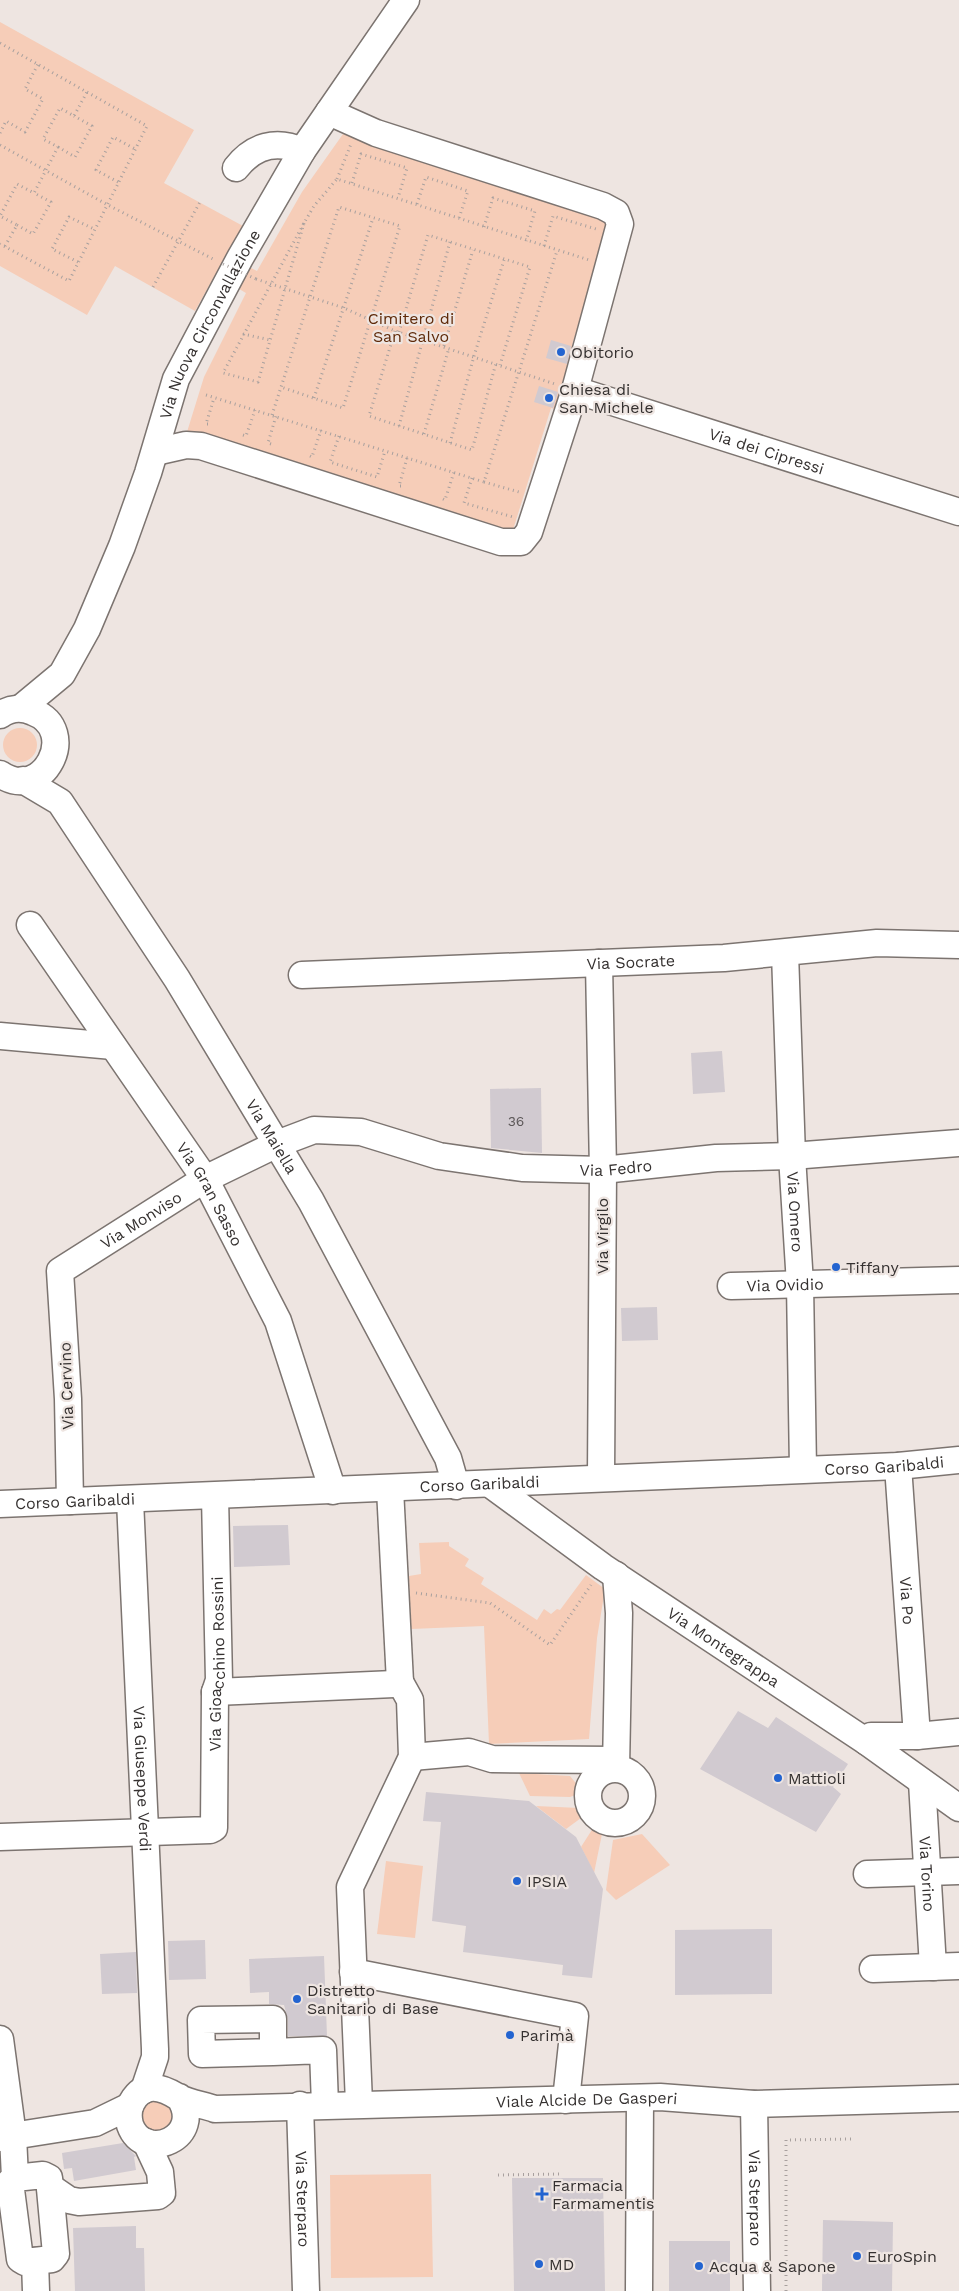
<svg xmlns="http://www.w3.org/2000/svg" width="959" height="2291" font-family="'Work Sans',sans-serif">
	<rect width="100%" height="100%" fill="#eee5e1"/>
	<g fill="#f6cdb8">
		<polygon points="0,22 194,130 164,183 243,226 227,256 257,271 302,192 343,134 611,220 572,345 576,347 565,412 551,408 512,533 187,432 204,377 246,293 215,275 195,311 115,266 87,315 0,266"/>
		<circle cx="20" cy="745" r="17"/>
		<polygon points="449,1542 449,1546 469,1559 465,1566 484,1578 481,1584 537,1620 544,1609 551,1614 557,1609 560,1610 586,1575 605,1589 597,1638 589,1739 489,1744 484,1626 411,1629 409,1576 421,1574 419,1543"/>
		<polygon points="519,1773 570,1776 583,1792 570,1797 530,1796"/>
		<polygon points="536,1806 579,1808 581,1818 566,1829"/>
		<polygon points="595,1825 597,1833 602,1834 594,1873 581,1847"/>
		<polygon points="642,1834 670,1865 616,1900 606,1890 613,1840"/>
		<polygon points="386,1861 423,1866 415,1938 377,1934"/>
		<polygon points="153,2097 173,2107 173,2124 158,2133 143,2127 139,2112"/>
		<polygon points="431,2174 433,2277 331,2278 330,2175"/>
	</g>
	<g fill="#d1cad0">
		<polygon points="551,340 571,346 567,364 546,358"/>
		<polygon points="539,386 558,392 553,408 534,402"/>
		<polygon points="722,1051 725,1092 693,1094 691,1053"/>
		<polygon points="541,1088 542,1153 491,1148 490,1089"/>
		<polygon points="657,1307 658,1340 622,1341 621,1308"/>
		<polygon points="288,1525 290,1565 234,1567 233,1526"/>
		<polygon points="738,1711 768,1728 776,1717 848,1764 833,1787 841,1794 816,1832 700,1769"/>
		<polygon points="426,1792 529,1801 576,1837 603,1889 592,1978 562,1975 563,1965 463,1952 466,1926 432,1921 441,1822 423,1821"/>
		<polygon points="772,1929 772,1994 675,1995 675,1930"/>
		<polygon points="205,1940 206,1979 169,1980 168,1941"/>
		<polygon points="136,1952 137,1993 102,1994 100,1954"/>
		<polygon points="324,1956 327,2036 288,2036 288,2019 284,2005 269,2004 269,1992 250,1993 249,1959"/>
		<polygon points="123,2143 136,2156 134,2157 136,2170 74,2181 72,2168 64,2169 62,2153"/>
		<polygon points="512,2178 603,2178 605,2291 514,2291"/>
		<polygon points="823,2220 893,2222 892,2291 822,2291"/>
		<polygon points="136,2226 136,2248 144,2248 145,2291 75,2291 73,2228"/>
		<rect x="669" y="2241" width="61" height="50"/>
	</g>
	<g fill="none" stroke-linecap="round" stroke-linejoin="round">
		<defs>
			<g id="minor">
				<path d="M236,168c17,-22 40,-29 66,-17"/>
				<path id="s1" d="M575,390l384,122"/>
				<polyline points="155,452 186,445 201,446 501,542 521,542 529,532 575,390 620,224 616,213 603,206 376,133 329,112"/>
				<path id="s2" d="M21,708l41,-34 25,-45 35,-83 26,-73 28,-94 64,-121 62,-107 104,-151"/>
				<path d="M0,715c10,-7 22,-8 33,-3 48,18 10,92 -33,62"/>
				<path id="s3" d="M23,780l37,22 117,177 134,222 137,257 8,28"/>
				<path id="s4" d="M30,925l175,254 73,142 55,170"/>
				<path id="s5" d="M785,953l7,203 8,128 3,185"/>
				<polyline points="599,963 603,1170 601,1478"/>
				<path id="s6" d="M302,975l422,-17 153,-15 82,2"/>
				<polyline points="0,1036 113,1046"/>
				<path id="s7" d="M731,1286l228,-6"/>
				<path id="s8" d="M898,1466l19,270"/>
				<path id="s9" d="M490,1484l113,83 264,175 92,66"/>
				<polyline points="390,1489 400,1682"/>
				<path id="s10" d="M130,1500l25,549v8l-11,33"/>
				<path id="s11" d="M70,1501l-2,-102 -8,-128 145,-92 72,-35 37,-14 47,2 78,24 83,12 81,2 113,-12 76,-2 167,-13"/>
				<path id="s12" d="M0,1504l898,-38 61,-6"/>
				<polyline points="215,1692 394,1684 400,1682"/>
				<polyline points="867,1742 871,1736 917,1736 959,1732"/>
				<polyline points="412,1757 469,1752 492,1759 616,1760"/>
				<polyline points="616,1768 619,1613 616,1575"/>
				<circle cx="615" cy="1796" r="27"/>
				<path id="s13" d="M922,1782l11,185"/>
				<path id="s14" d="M0,1837l210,-7 4,-2 1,-136 4,-12 -4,-184"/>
				<polyline points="867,1874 959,1871"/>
				<polyline points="873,1969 959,1966"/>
				<polyline points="353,1972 575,2016 566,2100"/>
				<polyline points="0,2039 13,2136 15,2178"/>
				<polyline points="273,2052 202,2054 201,2020 273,2019 273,2052 323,2050 325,2105"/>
				<path id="s15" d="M179,2097c27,40 -35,67 -49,28 -2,-8 -2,-16 2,-23 12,-21 30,-15 46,-5 10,6 26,8 37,12l445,-12 94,7 205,-6"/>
				<polyline points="359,2103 350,1887 412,1757 410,1700 400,1682"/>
				<path id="s16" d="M754,2104l3,187"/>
				<path id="s17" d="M300,2105l6,186"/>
				<polyline points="0,2138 95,2123 130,2106"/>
				<polygon points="43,2175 49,2178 56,2254 52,2259 25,2262 20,2259 10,2182 15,2178"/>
				<polyline points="50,2187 69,2200 79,2202 158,2196 162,2193 160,2172 146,2142"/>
				<polyline points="35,2261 36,2291"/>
				<polyline points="639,2291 640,2098"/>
			</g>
		</defs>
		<use href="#minor" stroke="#7c7470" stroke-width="29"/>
		<g stroke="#a8a09e" stroke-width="3" stroke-dasharray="1 4" stroke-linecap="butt">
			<polyline points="0,43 147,126 69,281 0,244"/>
			<polyline points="0,133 6,121 25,132 43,99 25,89 38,64"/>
			<polyline points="0,145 106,204 215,260"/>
			<polyline points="58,147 75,157 92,126 74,116"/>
			<polyline points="337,179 351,144"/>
			<polyline points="118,182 96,170 113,137 135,149"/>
			<polyline points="352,183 361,154 407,168 398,198"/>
			<polyline points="417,204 426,177 468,191 459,218"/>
			<polyline points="304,223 258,382 223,373 304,223 314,206 337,179 589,260"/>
			<polyline points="17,225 33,234 51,202 34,193"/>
			<polyline points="484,227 493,198 535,211 526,241"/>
			<polyline points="5,246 17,225 0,216 17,184 34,193 58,147 43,139 60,108 74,116 87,92"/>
			<polyline points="544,246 553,216 596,229"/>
			<polyline points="78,262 52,249 69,217 94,229"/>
			<polyline points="256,279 344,308 395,331 555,384"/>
			<polyline points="153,287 200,202"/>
			<polyline points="395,331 369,416 472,450 496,363"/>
			<polyline points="399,332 428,235 530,267 500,365"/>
			<polyline points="243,334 270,340"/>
			<polyline points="444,346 473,250"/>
			<polyline points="206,395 484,482 557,251"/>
			<polyline points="314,398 373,218"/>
			<polyline points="272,415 339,207 400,226 343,408 281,387"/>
			<polyline points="208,424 206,424 214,398"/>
			<polyline points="399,426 450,242"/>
			<polyline points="424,434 449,348"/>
			<polyline points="243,435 246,436 255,410"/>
			<polyline points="339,436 330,462 377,477 385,451"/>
			<polyline points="450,443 474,356 504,260"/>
			<polyline points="271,444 268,443 276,416"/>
			<polyline points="310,456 312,457 321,430"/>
			<polyline points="472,478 464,503 513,517"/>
			<polyline points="484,482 519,492"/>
			<polyline points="401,486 399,486 407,458"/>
			<polyline points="443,499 445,500 454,472"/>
			<polyline points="416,1593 490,1603 550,1645 591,1585"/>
			<polyline points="498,2175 561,2174"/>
			<polyline points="786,2291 786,2140 852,2139"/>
		</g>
		<use href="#minor" stroke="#fff" stroke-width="26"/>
		<polyline stroke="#a8a09e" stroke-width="3" stroke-dasharray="1 4" stroke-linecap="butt" points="223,264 256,279"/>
	</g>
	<g fill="#2364d0" stroke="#eee5e1" stroke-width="2">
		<circle cx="561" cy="352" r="5"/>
		<circle cx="549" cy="398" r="5"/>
		<circle cx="836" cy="1267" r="5"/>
		<circle cx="778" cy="1778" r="5"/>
		<circle cx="517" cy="1881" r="5"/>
		<circle cx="297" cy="1999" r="5"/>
		<circle cx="510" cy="2035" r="5"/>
		<path d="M539.5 2186.5h5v5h5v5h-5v5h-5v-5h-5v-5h5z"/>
		<circle cx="857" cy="2256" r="5"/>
		<circle cx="539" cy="2264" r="5"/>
		<circle cx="699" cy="2266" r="5"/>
	</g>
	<g text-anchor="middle" stroke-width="4.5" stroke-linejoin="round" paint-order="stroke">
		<g font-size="14" fill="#5c5758">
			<text x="516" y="1126">36</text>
		</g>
		<g font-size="16" fill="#5f2a09" stroke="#eee5e1">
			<text x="411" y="324">Cimitero di<tspan x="411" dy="18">San Salvo</tspan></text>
		</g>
		<g font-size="16" fill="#353130" stroke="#eee5e1">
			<text dy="6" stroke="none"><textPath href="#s2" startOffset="434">Via Nuova Circonvallazione</textPath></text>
			<text dy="6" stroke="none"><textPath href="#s1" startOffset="201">Via dei Cipressi</textPath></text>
			<text dy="6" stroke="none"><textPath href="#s6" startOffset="329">Via Socrate</textPath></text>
			<text dy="6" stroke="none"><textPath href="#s3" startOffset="439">Via Maiella</textPath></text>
			<text dy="6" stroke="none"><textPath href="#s11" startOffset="828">Via Fedro</textPath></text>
			<text dy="6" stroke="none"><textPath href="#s4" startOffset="324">Via Gran Sasso</textPath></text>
			<text dy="6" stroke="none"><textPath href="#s5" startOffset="259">Via Omero</textPath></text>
			<text dy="6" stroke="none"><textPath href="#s11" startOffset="326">Via Monviso</textPath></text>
			<text transform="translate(602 1236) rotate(-90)" y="6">Via Virgilo</text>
			<text dy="6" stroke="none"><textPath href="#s7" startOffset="54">Via Ovidio</textPath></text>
			<text transform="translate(66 1386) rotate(-92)" y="6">Via Cervino</text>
			<text dy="6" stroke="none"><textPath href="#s12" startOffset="885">Corso Garibaldi</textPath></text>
			<text dy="6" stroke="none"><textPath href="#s12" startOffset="480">Corso Garibaldi</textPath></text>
			<text dy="6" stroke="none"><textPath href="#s12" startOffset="75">Corso Garibaldi</textPath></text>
			<text dy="6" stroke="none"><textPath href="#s8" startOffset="135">Via Po</textPath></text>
			<text dy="6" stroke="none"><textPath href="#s9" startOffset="285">Via Montegrappa</textPath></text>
			<text dy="6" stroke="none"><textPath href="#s14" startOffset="379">Via Gioacchino Rossini</textPath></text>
			<text dy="6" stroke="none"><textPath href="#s10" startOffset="279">Via Giuseppe Verdi</textPath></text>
			<text dy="6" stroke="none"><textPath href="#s13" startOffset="92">Via Torino</textPath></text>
			<text dy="6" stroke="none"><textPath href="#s15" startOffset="588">Viale Alcide De Gasperi</textPath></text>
			<text dy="6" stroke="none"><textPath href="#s16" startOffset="94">Via Sterparo</textPath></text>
			<text dy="6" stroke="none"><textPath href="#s17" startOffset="94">Via Sterparo</textPath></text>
		</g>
		<g font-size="16" fill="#353130" stroke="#eee5e1" text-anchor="start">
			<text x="571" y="358">Obitorio</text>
			<text x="559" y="395">Chiesa di<tspan x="559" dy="18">San Michele</tspan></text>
			<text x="846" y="1273">Tiffany</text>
			<text x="788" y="1784">Mattioli</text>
			<text x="527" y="1887">IPSIA</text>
			<text x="307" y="1996">Distretto<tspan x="307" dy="18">Sanitario di Base</tspan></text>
			<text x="520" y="2041">Parimà</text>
			<text x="552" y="2191">Farmacia<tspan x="552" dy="18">Farmamentis</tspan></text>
			<text x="867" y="2262">EuroSpin</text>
			<text x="549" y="2270">MD</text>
			<text x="709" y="2272">Acqua &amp; Sapone</text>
		</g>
	</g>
</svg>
